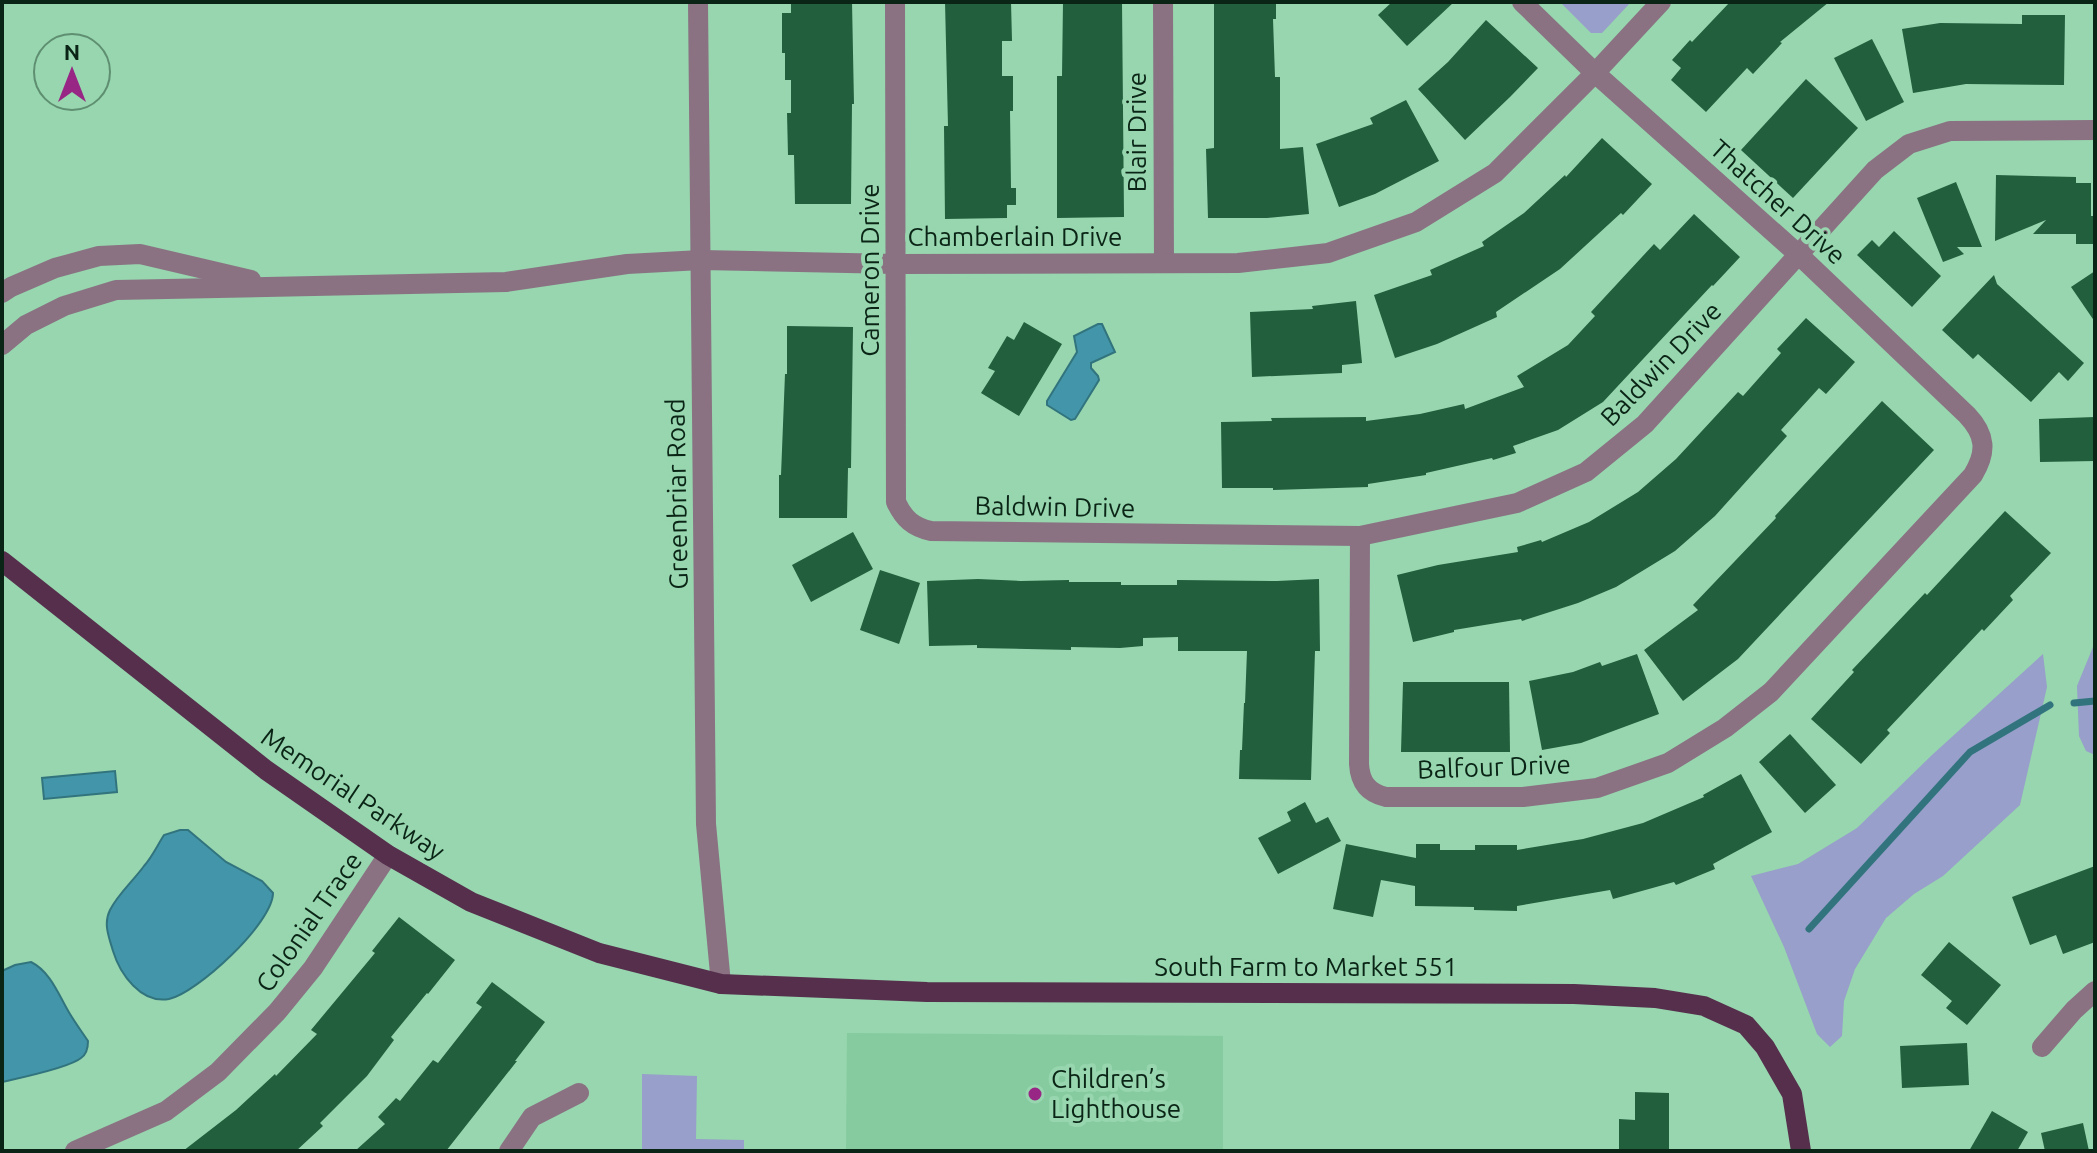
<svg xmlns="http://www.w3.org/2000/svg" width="2097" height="1153" font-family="Ubuntu,sans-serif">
	<rect width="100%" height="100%" fill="#97d6ae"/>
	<polygon fill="#85cb9f" points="847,1033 1223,1036 1223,1151 846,1151"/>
	<g fill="#979fca">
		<polygon points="1560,2 1631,2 1602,33 1591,33"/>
		<polygon points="2095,642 2095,755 2086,751 2079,736 2077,686"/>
		<polygon points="2043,654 2047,687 2020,805 1943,876 1914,894 1886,918 1855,969 1844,1001 1842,1036 1830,1047 1817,1034 1784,947 1751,876 1798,864 1857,828 1932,755"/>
		<polygon points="642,1074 697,1076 696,1139 744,1140 744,1151 642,1151"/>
	</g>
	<g fill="#4396aa" stroke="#32747e" stroke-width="2">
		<polygon points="1098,324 1102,324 1115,352 1091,363 1091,368 1098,376 1099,380 1075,419 1071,420 1047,405 1047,401 1077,352 1074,336"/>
		<polygon points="115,771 117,792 44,799 42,778"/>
		<path d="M180,830h8l38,32 36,19 11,12c0,30 -76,100 -104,106 -28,5 -49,-25 -56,-48 -4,-14 -10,-27 -3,-41 8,-16 24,-30 34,-44 8,-9 13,-20 20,-31z"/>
		<path d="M31,962c20,10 28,34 39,52 6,10 12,18 18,27 0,7 -1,13 -7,17 -12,10 -62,20 -79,24v-111l13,-6z"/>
	</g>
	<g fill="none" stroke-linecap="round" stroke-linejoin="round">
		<g stroke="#32747e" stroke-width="7">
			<polyline points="2074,703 2095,701"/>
			<polyline points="1809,929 1970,752 2050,705"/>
		</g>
	</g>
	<g fill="#215f3d">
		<polygon points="791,2 852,2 854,104 852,104 851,204 795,204 794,155 788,155 787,113 791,113 791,80 785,80 785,53 782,53 782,13 791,13"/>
		<polygon points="945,2 1011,2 1012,41 1002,41 1002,76 1013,76 1013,111 1010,111 1011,188 1016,188 1016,205 1007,205 1007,218 945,219 944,126 948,126"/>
		<polygon points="1063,2 1122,2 1124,217 1057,218 1057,76 1062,76"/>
		<polygon points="1214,2 1276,2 1276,19 1273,19 1275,77 1280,77 1280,149 1303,147 1309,214 1267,218 1208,218 1206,149 1214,148"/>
		<polygon points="1392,2 1454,2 1407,46 1378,15"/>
		<polygon points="1730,2 1829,2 1780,42 1782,43 1753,74 1747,68 1706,112 1671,80 1681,68 1672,60 1690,40 1692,42"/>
		<polygon points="2022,15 2065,15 2064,85 1966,84 1913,93 1902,29 1940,23 2022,24"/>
		<polygon points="1486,20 1538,68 1510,97 1465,140 1418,89 1448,62"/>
		<polygon points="1872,39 1904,102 1866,121 1834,58"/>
		<polygon points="1806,79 1858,128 1793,198 1741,150"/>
		<polygon points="1406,100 1439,161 1375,194 1339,207 1316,144 1373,124 1370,118"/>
		<polygon points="1602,138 1652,184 1623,215 1621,213 1560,269 1496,312 1497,317 1437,344 1395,358 1374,295 1432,275 1430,270 1484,246 1482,242 1524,213 1565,175 1566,177"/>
		<polygon points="1996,175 2076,177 2076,183 2091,183 2091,216 2095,216 2095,244 2076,244 2076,234 2033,234 2046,220 1995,241"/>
		<polygon points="1956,182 1982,247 1957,247 1964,254 1943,262 1917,198"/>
		<polygon points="1694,214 1740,257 1713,286 1712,285 1603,402 1558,430 1513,446 1516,453 1493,460 1492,458 1426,473 1426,475 1368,484 1368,487 1273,490 1273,488 1222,488 1221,422 1272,421 1271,418 1366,417 1366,421 1420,414 1464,404 1465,409 1524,387 1517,376 1568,345 1595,316 1591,312 1654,244 1660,250"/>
		<polygon points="1894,231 1941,276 1912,307 1857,255 1872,240 1879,247"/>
		<polygon points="2095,271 2095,322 2071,287"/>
		<polygon points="1994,275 1997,284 2084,363 2068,381 2059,372 2031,402 1978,354 1973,359 1942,330"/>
		<polygon points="1356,301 1362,363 1342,365 1342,373 1252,377 1250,312 1313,309 1312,306"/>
		<polygon points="1806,318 1855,362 1826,394 1819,388 1781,430 1787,436 1715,516 1675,551 1616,587 1578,603 1522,621 1521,619 1454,630 1454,632 1413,642 1397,575 1438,565 1518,552 1517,547 1541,540 1542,542 1589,522 1638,492 1676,459 1738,392 1743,396 1781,353 1777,349"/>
		<polygon points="1024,322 1062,344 1019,416 981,393 995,371 988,368 1007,336 1014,340"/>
		<polygon points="787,326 853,327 851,468 848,468 847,518 779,518 779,475 781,475 785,374 787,374"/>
		<polygon points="1882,401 1934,450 1738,659 1683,701 1644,650 1698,610 1693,605 1776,518 1775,516"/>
		<polygon points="2095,417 2095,461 2040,462 2039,419"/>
		<polygon points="2005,511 2051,553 2010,596 2013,600 1984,631 1982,629 1887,730 1890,733 1861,764 1811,719 1854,672 1852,670 1925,593 1927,595"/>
		<polygon points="853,532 873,569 811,602 792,565"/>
		<polygon points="880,570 920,583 899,644 860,630"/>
		<polygon points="978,579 1021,581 1069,580 1069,582 1121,582 1121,585 1177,585 1177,580 1277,581 1319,579 1320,651 1315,651 1311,780 1239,779 1240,750 1242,750 1244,703 1245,703 1247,651 1178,651 1178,637 1143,638 1143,646 1120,648 1071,647 1071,650 977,648 977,645 929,646 927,581"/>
		<polygon points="1637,654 1659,714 1581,743 1542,750 1529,681 1573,672 1600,662 1602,666"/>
		<polygon points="1403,682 1509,682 1510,752 1401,752"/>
		<polygon points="1790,734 1836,785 1805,813 1759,762"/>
		<polygon points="1741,774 1772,832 1713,864 1715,869 1676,885 1674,882 1613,899 1610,890 1517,906 1517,911 1474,910 1474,907 1415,906 1415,886 1381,880 1373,917 1333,909 1346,844 1416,858 1416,844 1440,844 1440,850 1475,850 1475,845 1517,845 1517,850 1583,839 1643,823 1704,797 1703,795"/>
		<polygon points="1305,802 1316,823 1328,817 1341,841 1278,874 1258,838 1291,821 1287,812"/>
		<polygon points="2095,866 2095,942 2063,954 2056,935 2030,945 2012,897"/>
		<polygon points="399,917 455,960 428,994 427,993 391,1037 394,1040 367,1076 320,1123 323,1126 296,1151 183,1151 236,1110 275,1074 276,1076 317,1034 311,1030 375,953 372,951"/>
		<polygon points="1949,942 2001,985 1967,1025 1946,1008 1952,1001 1921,975"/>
		<polygon points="492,982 545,1022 515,1061 517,1061 446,1151 355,1151 385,1124 378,1117 396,1098 400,1101 433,1060 438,1063 482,1007 476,1003"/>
		<polygon points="1967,1043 1969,1085 1902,1088 1900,1046"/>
		<polygon points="1635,1092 1669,1093 1669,1151 1619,1151 1619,1119 1635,1120"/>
		<polygon points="1992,1111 2028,1132 2017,1151 1969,1151"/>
		<polygon points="2083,1123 2089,1151 2045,1151 2041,1133"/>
	</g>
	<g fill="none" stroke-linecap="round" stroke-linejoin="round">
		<g stroke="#8a7283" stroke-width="20">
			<polyline points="698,2 706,824 721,984"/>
			<path d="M895,2l1,500c8,17 17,25 35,29l429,5 157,-33 69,-31 59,-48 230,-254 34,-26 41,-13 145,-1"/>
			<polyline points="1163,2 1164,263"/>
			<polyline points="2,293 11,287 55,268 99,256 140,254 251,280"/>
			<polyline points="2,345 26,325 64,306 116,290 506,282 627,264 701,260 896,264 1238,263 1328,253 1416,222 1495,173 1595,73 1661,2"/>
			<path d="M1360,536l-1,228c1,18 9,29 27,33h137l74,-9 71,-25 57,-35 46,-36 202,-217c14,-23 13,-40 -6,-60l-168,-160 -204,-182 -73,-71"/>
			<polyline points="2042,1047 2074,1010 2095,991"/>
			<polyline points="75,1151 166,1111 218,1072 277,1012 313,968 388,855"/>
			<polyline points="509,1151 532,1117 579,1093"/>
		</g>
		<polyline stroke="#562f4d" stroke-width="20" points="2,561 266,770 388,855 471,902 599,953 721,984 927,992 1574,994 1655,998 1704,1006 1746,1025 1765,1047 1792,1094 1801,1151"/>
	</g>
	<circle fill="#982684" stroke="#97d6ae" stroke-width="3" cx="1035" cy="1094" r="8"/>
	<g text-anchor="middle" stroke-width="8" stroke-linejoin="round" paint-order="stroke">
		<g font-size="26" fill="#0a2416" stroke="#97d6ae">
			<text transform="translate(1137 132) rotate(-90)" y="9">Blair Drive</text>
			<text transform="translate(1778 202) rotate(42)" y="9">Thatcher Drive</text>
			<text x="1015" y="246">Chamberlain Drive</text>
			<text transform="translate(870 270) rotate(-90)" y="9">Cameron Drive</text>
			<text transform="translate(1661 364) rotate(-46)" y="9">Baldwin Drive</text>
			<text transform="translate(677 494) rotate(-91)" y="9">Greenbriar Road</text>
			<text transform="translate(1055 507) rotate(1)" y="9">Baldwin Drive</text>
			<text transform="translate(1494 767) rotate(-2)" y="9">Balfour Drive</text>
			<text transform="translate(353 794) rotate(34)" y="9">Memorial Parkway</text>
			<text transform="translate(309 922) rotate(-55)" y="9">Colonial Trace</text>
			<text x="1306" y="976">South Farm to Market 551</text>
		</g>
		<g font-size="26" fill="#0a2416" stroke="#97d6ae" text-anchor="start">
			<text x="1051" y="1088">Children’s<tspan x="1051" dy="30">Lighthouse</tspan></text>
		</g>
	</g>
	<rect width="2097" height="1153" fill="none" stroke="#0a2416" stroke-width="8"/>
	<g transform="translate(72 72)"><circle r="38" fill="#97d6ae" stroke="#5f8f71" stroke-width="2"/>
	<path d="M0-6L14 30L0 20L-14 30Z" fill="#982684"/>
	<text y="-12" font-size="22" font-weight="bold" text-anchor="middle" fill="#0a2416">N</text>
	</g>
</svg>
